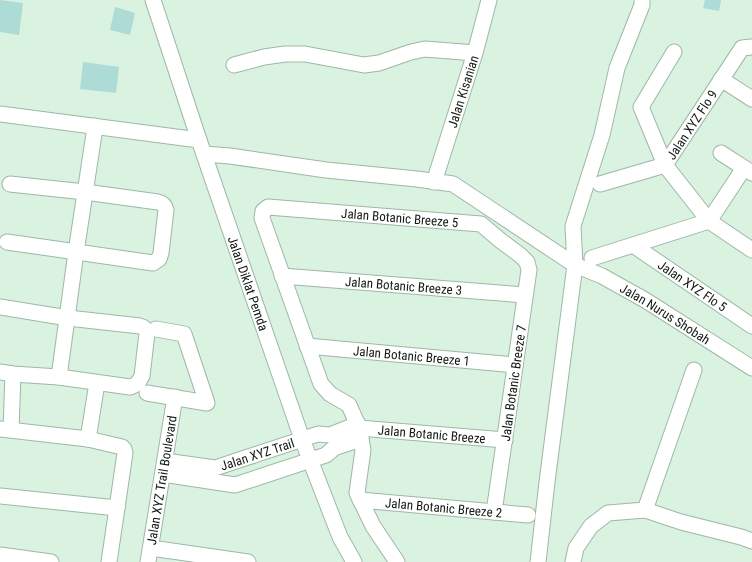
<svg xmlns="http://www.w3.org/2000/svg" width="752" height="562" font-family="'Roboto Condensed',sans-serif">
	<rect width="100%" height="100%" fill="#daf2e0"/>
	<g fill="#addbd5">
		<polygon points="0,0 23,3 19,35 0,32"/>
		<polygon points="705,0 721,0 719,11 703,8"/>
		<polygon points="115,7 135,13 130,35 110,30"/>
		<polygon points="83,62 119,67 116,93 80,89"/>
	</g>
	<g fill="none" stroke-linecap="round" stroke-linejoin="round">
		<defs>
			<g id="minor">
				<path id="s1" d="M153,0l46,140 103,299 38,98 14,25"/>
				<polyline points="674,52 641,107 665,165 709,221 752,250"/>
				<polyline points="234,65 264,57 285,54 305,54 364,65 379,63 411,52 425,49 475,53"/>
				<polyline points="721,79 752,99"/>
				<polyline points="0,114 199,140"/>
				<polyline points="721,153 752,173"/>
				<path id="s2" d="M204,154l26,2 96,14 91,9 36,5 122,81 27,11 43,24 107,68"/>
				<path id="s3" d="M434,182l41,-129 14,-53"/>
				<path id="s4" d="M600,184l65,-19 77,-117 10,-1"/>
				<path d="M7,242l146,21 6,-4 2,-6 5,-43c-1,-5 -3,-7 -8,-8l-73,-10 -75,-8"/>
				<path id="s5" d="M633,245l119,81"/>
				<polyline points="592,258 709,221 744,168"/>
				<path id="s6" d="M282,276l243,19"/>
				<path d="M0,307l68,11 72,8c5,1 6,3 7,7l-5,43c-3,6 -5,9 -12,11l-71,-10 -46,-3 -13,-2"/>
				<path id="s7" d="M307,346l208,19"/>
				<polyline points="59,377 76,252 94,134 95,126"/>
				<polyline points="147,393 207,403 184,334 156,329"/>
				<path id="s8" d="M359,428l146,12"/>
				<polyline points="0,429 88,439 122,447 124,449 125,453 117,508 0,496"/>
				<polyline points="11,430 13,374"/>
				<polyline points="88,439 97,383"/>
				<path id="s9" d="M165,461l50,7 103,-34 12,1 28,-11"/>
				<polyline points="163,474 235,485 326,455 334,448 361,439"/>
				<path id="s10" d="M360,500l168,15"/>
				<polyline points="645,510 694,370"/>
				<polyline points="151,548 248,562"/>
				<polyline points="0,555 51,562"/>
				<polyline points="109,562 117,508"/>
				<path id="s11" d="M148,562l27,-165"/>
				<path id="s12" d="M397,562l-24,-36 -16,-33 6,-43 -4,-22 -10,-23 -19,-11 -9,-10 -59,-166 1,-7 5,-4 213,17 20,17 19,14 7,7 2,8 -35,242"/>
				<polyline points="538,562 547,482 575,265 573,226 602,135 617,68 642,5 642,0"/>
				<polyline points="573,562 576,548 591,526 608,513 645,510 681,522 741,537 752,541"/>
			</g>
		</defs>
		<use href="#minor" stroke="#9fb7a6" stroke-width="17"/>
		<use href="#minor" stroke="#fff" stroke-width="15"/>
	</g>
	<g text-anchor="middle" stroke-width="4" stroke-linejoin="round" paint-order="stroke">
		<g font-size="13" fill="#111913" stroke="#fff">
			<text dy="5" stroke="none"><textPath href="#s3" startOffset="95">Jalan Kisanian</textPath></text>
			<text dy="5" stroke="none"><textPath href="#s4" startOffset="116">Jalan XYZ Flo 9</textPath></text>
			<text dy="5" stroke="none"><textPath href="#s12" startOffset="528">Jalan Botanic Breeze 5</textPath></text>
			<text dy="5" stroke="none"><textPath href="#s1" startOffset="299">Jalan Diklat Pemda</textPath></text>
			<text dy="5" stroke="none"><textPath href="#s5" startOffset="72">Jalan XYZ Flo 5</textPath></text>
			<text dy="5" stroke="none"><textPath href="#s6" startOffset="122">Jalan Botanic Breeze 3</textPath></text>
			<text dy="5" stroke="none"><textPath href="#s2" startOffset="500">Jalan Nurus Shobah</textPath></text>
			<text dy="5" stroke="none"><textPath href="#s7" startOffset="105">Jalan Botanic Breeze 1</textPath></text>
			<text transform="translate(513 383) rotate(-82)" y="5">Jalan Botanic Breeze 7</text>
			<text dy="5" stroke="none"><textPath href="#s8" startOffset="73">Jalan Botanic Breeze</textPath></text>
			<text dy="5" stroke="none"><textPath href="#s9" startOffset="95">Jalan XYZ Trail</textPath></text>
			<text dy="5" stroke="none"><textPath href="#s11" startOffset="83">Jalan XYZ Trail Boulevard</textPath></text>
			<text dy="5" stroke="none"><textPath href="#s10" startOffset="84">Jalan Botanic Breeze 2</textPath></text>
		</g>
	</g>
</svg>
